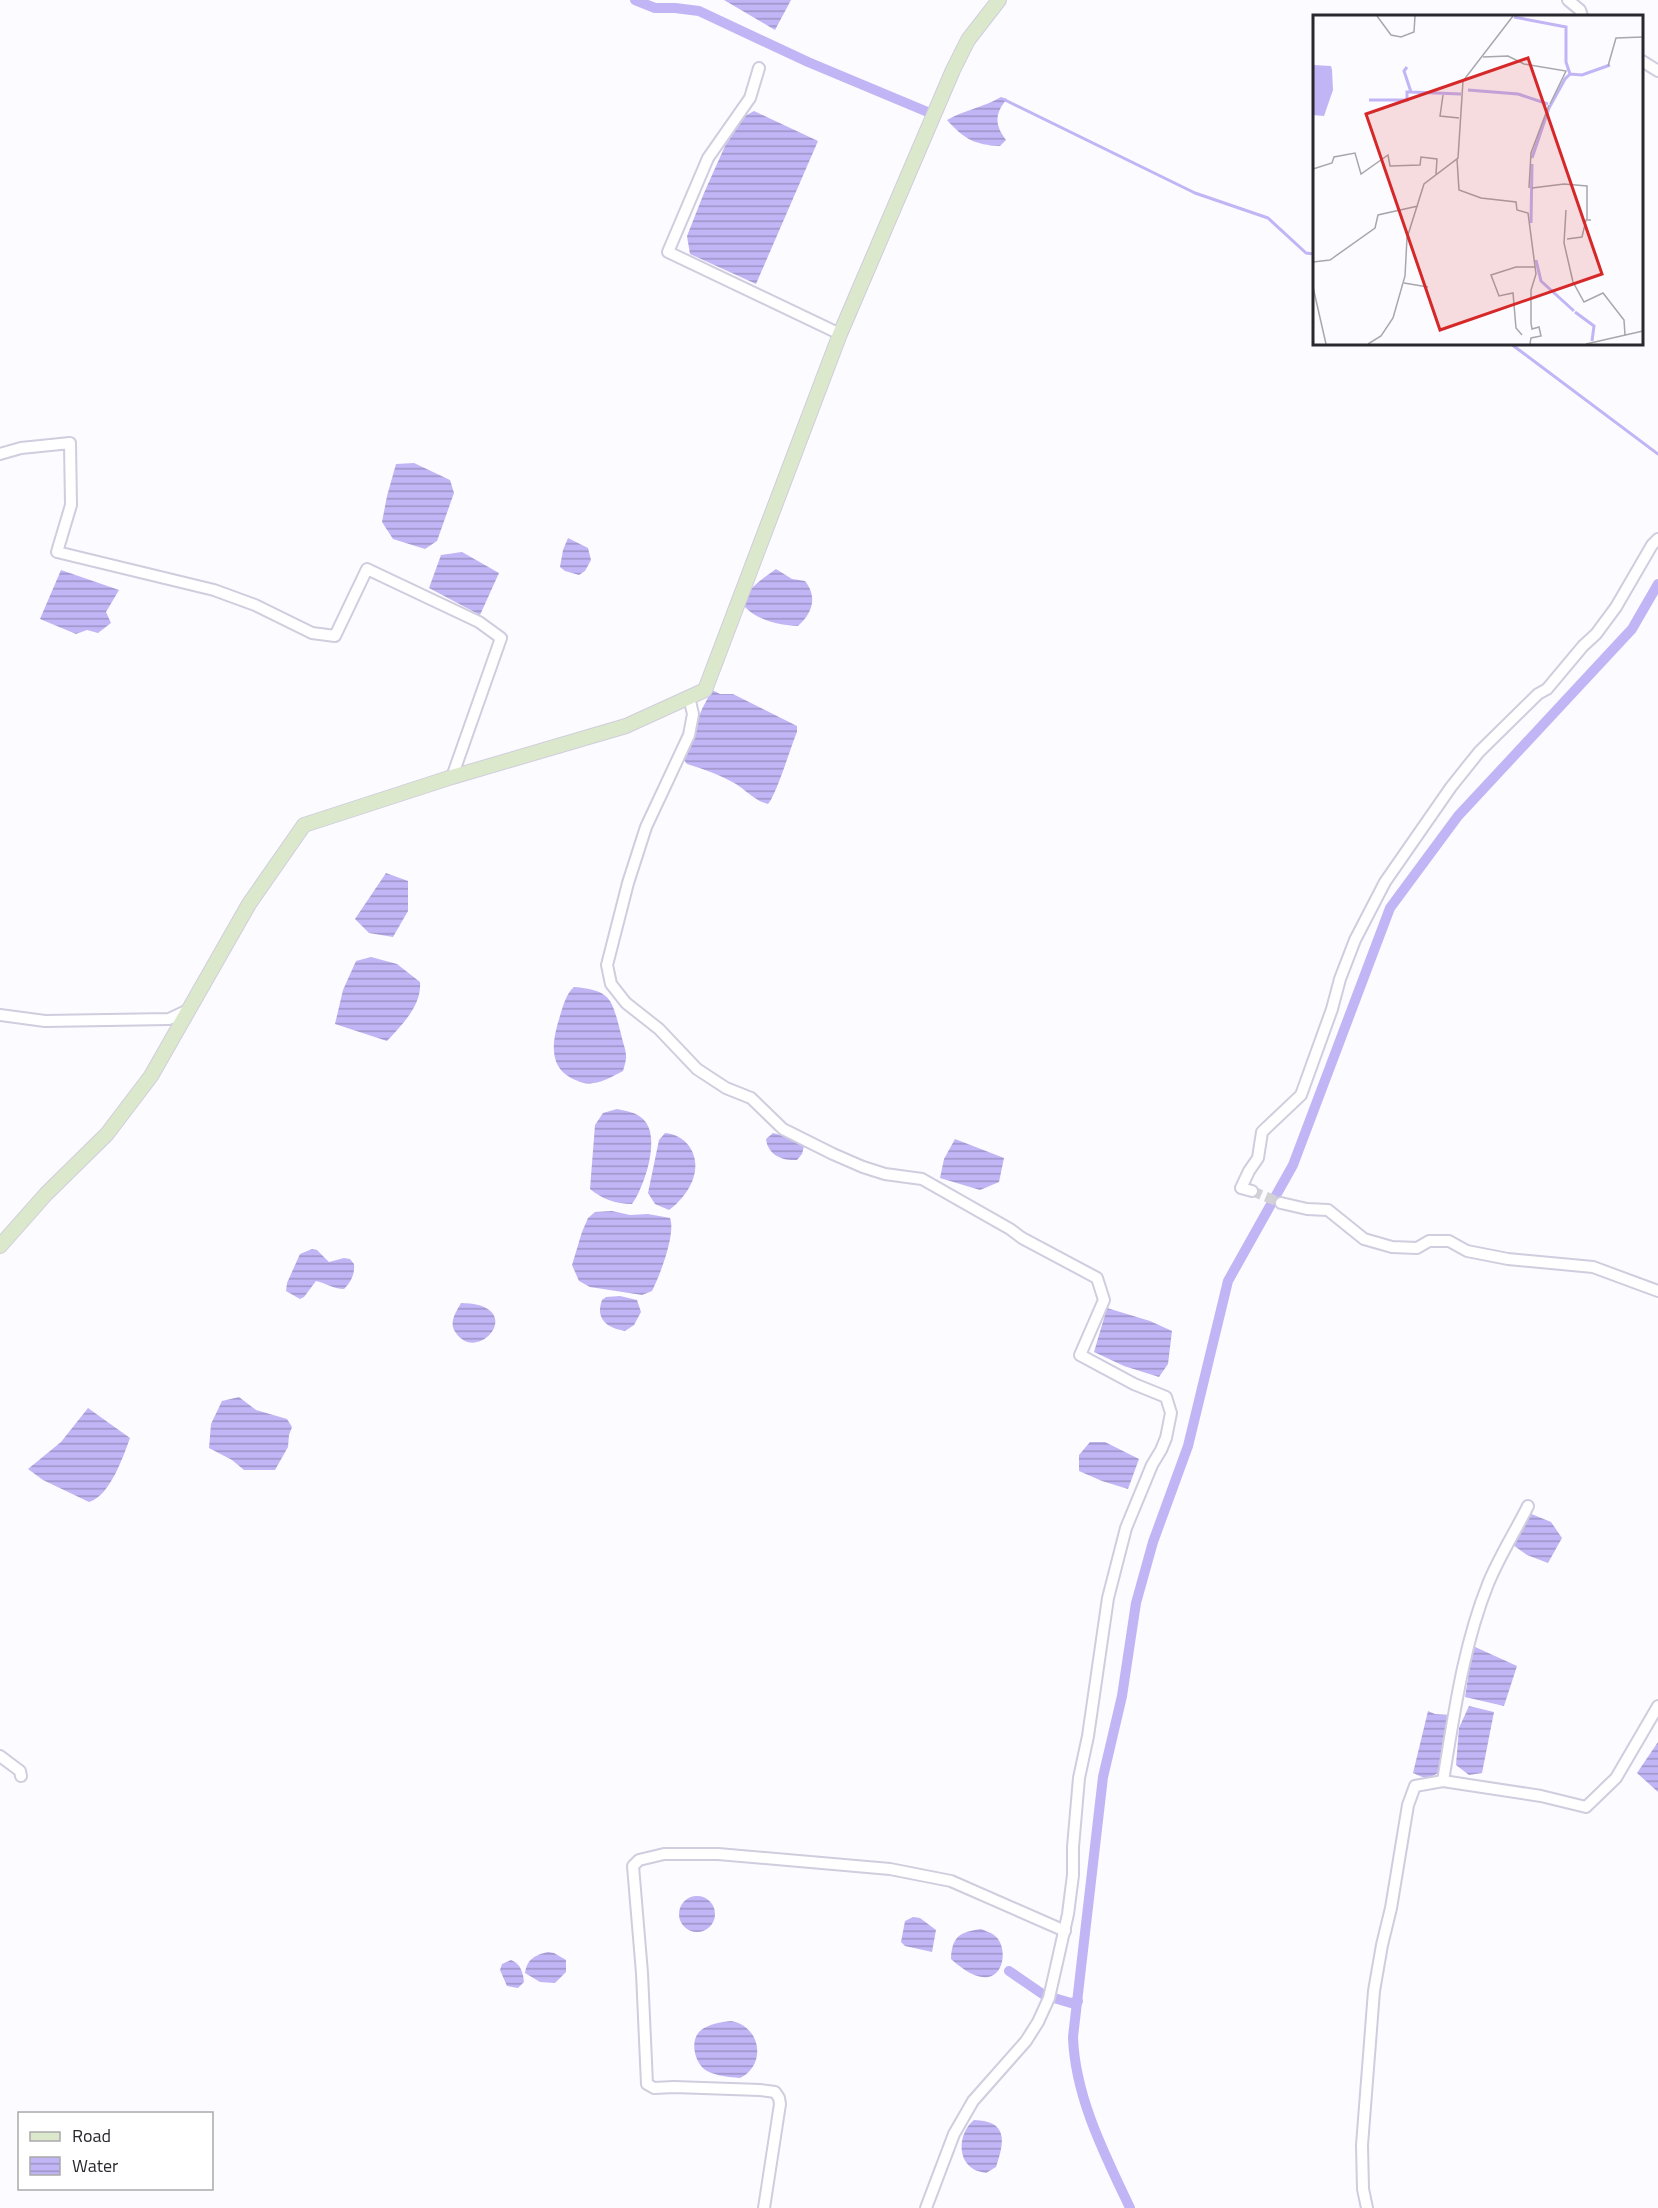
<svg xmlns="http://www.w3.org/2000/svg" width="1658" height="2208" font-family="'Titillium Web',sans-serif">
	<defs>
		<pattern id="water-rules" width="6" height="5" patternUnits="userSpaceOnUse" patternTransform="scale(1.5)"><rect width="6" height="5" fill="#c1b5f5"/><path d="M0 2.5h6" fill="none" stroke="#9d93c7"/></pattern>
	</defs>
	<rect width="100%" height="100%" fill="#fcfbff"/>
	<g fill="url(#water-rules)">
		<polygon points="724,0 791,0 775,30"/>
		<path d="M1001,97l6,2c-13,15 -12,26 -1,41l-6,6c-25,-1 -36,-7 -53,-26 18,-10 37,-13 54,-23z"/>
		<polygon points="754,111 818,141 756,284 690,254 687,236 704,193 725,146 745,116"/>
		<polygon points="414,463 450,480 454,493 437,541 425,549 393,539 382,522 387,496 396,464"/>
		<polygon points="568,538 588,548 591,560 585,571 579,575 565,571 560,567 563,550"/>
		<polygon points="462,552 499,573 480,615 429,588 441,555"/>
		<path d="M776,569l16,10 13,2c13,16 7,33 -7,45 -18,-1 -42,-6 -54,-20 1,-18 19,-27 32,-37z"/>
		<polygon points="61,570 119,590 106,612 111,623 98,633 87,630 76,634 40,619"/>
		<path d="M712,690l8,4h13l64,32v6c-6,14 -21,64 -29,72 -13,-3 -21,-13 -32,-20 -16,-9 -32,-15 -49,-20l-3,-4v-5l18,-46z"/>
		<polygon points="386,873 408,881 408,911 393,937 369,933 355,919"/>
		<path d="M371,957l26,7 23,18c2,23 -18,43 -33,59l-52,-17 8,-34 13,-29z"/>
		<path d="M574,987c38,3 38,13 47,47 4,18 8,19 2,37 -10,5 -19,11 -30,12 -8,2 -15,-2 -22,-5 -24,-13 -18,-40 -11,-62 3,-10 6,-22 14,-29z"/>
		<path d="M617,1109c9,2 19,3 26,10 19,17 1,69 -11,85 -16,0 -30,-5 -42,-15l5,-64 8,-12z"/>
		<path d="M665,1133c10,1 18,5 24,13 16,23 -1,50 -20,64l-14,-6 -7,-11 11,-53z"/>
		<path d="M773,1133l23,6 8,7 -2,8 -5,6c-15,1 -29,-5 -31,-21z"/>
		<polygon points="955,1139 1004,1158 999,1182 980,1190 940,1178 944,1159"/>
		<path d="M612,1211l18,4 18,-1 22,4c6,16 -10,57 -18,73l-10,4 -52,-8 -11,-6 -7,-16 10,-33 6,-14 7,-6z"/>
		<path d="M312,1249l5,1 12,12 15,-4 6,1 4,5c1,10 -3,18 -10,25 -11,0 -18,-6 -28,-8l-12,16 -4,2 -14,-8 1,-8 13,-29z"/>
		<path d="M620,1296l17,4 4,12 -7,13 -9,6c-18,-3 -30,-12 -23,-31l4,-3z"/>
		<path d="M461,1303c68,1 18,63 -5,30 -8,-10 0,-21 5,-30z"/>
		<polygon points="1107,1308 1150,1321 1172,1331 1168,1364 1159,1377 1124,1366 1094,1352"/>
		<polygon points="239,1397 256,1410 287,1419 292,1427 289,1435 288,1447 275,1470 244,1470 232,1460 209,1448 211,1424 222,1401"/>
		<path d="M88,1408l42,30c-7,19 -20,58 -41,64l-46,-22 -15,-11 33,-27z"/>
		<polygon points="1090,1442 1105,1442 1139,1459 1128,1489 1102,1481 1079,1471 1079,1455"/>
		<polygon points="1529,1513 1551,1522 1562,1538 1548,1563 1527,1555 1513,1545"/>
		<polygon points="1473,1646 1517,1666 1504,1706 1465,1697"/>
		<polygon points="1469,1706 1494,1712 1482,1773 1469,1775 1456,1765 1459,1728"/>
		<polygon points="1428,1711 1435,1714 1450,1715 1440,1772 1427,1779 1413,1773"/>
		<polygon points="1658,1742 1658,1792 1637,1773"/>
		<circle cx="697" cy="1914" r="18"/>
		<polygon points="913,1917 920,1918 936,1930 932,1952 905,1946 901,1942 905,1921"/>
		<path d="M981,1929c4,2 9,3 13,6 13,9 12,39 -6,42 -13,2 -28,-10 -37,-18 1,-23 9,-27 30,-30z"/>
		<path d="M548,1952l6,1 12,7v12l-11,11 -15,-1 -15,-9c2,-14 10,-18 23,-21z"/>
		<path d="M511,1960c10,4 12,13 13,22l-6,6 -11,-2 -7,-16 2,-6z"/>
		<path d="M731,2021c30,5 36,44 9,57 -11,-1 -23,-2 -33,-7 -12,-6 -18,-30 -7,-40 8,-7 21,-9 31,-10z"/>
		<path d="M974,2120c34,1 31,21 22,47l-10,6c-4,-1 -11,-2 -14,-5 -16,-11 -12,-37 2,-48z"/>
	</g>
	<g fill="none" stroke-linecap="round" stroke-linejoin="round">
		<g stroke="#c1b5f5" stroke-width="3">
			<polyline points="1005,100 1195,193 1268,218 1306,253 1314,254"/>
			<polyline points="1511,344 1658,454"/>
		</g>
		<g stroke="#c1b5f5" stroke-width="10">
			<polyline points="635,0 655,8 675,8 699,11 808,62 930,113"/>
			<polyline points="1009,1971 1044,1995"/>
			<polyline points="1054,1998 1071,2003 1078,2001"/>
			<path d="M1130,2208c-25,-53 -55,-111 -57,-171l30,-260 19,-81 14,-93 17,-61 35,-96 40,-165 65,-116 97,-257 68,-92 174,-187 26,-45"/>
		</g>
		<polyline stroke="#d2d1d5" stroke-width="10" stroke-dasharray="10 5" stroke-linecap="butt" points="1252,1191 1281,1203"/>
		<defs>
			<g id="street">
				<polyline points="1568,0 1580,10 1582,16"/>
				<polyline points="1642,61 1658,71"/>
				<polyline points="759,68 750,98 708,158 668,252 840,334"/>
				<polyline points="0,454 21,448 70,443 71,505 57,552 214,590 255,605 312,633 335,636 367,569 479,622 501,638 452,777"/>
				<polyline points="689,697 693,714 689,735 646,827 628,883 607,965 611,984 626,1003 659,1029 697,1069 726,1088 751,1098 783,1129 833,1154 863,1167 885,1174 922,1179 1010,1229 1022,1238 1097,1278 1104,1300 1080,1355 1134,1384 1166,1397 1171,1413 1166,1438 1161,1450 1152,1465 1126,1528 1108,1598 1088,1736 1079,1778 1073,1847 1073,1875 1068,1914 1049,1998 1038,2022 1026,2041 973,2101 954,2134 926,2208"/>
				<polyline points="0,1015 45,1021 169,1019 188,1010"/>
				<polyline points="1252,1191 1241,1188 1249,1171 1258,1158 1262,1132 1301,1095 1332,1009 1340,979 1355,940 1385,882 1451,787 1479,752 1538,694 1547,689 1583,646 1596,634 1616,607 1652,545 1658,539"/>
				<polyline points="1281,1203 1307,1209 1328,1210 1364,1239 1392,1247 1417,1248 1429,1241 1449,1241 1467,1251 1508,1259 1593,1267 1658,1291"/>
				<polyline points="0,1756 20,1771 21,1776"/>
				<polyline points="1443,1781 1541,1796 1586,1807 1616,1778 1658,1706"/>
				<polyline points="764,2208 780,2104 779,2098 775,2092 760,2090 674,2087 654,2088 647,2084 642,1973 633,1866 639,1860 664,1854 718,1854 890,1869 951,1881 1065,1931"/>
				<path d="M1367,2208l-4,-19 -1,-44 12,-154 8,-46 9,-37 17,-103 7,-19 28,-5c11,-66 20,-135 45,-197 11,-27 27,-52 40,-78"/>
			</g>
			<polyline id="secondary" points="0,1246 46,1194 107,1134 151,1076 249,904 304,825 452,777 626,726 705,690 840,334 953,70 968,40 999,0"/>
		</defs>
		<use href="#street" stroke="#cfcdde" stroke-width="14"/>
		<use href="#secondary" stroke="#cfcdde" stroke-width="16"/>
		<use href="#street" stroke="#fff" stroke-width="10"/>
		<use href="#secondary" stroke="#dce8cc" stroke-width="14"/>
	</g>
	<g transform="translate(1313 15)">
		<rect width="330" height="330" fill="#fcfbff"/>
		<path d="M0,50l18,1 1,4 1,20 -9,26 -11,-1z" fill="#c1b5f5"/>
		<path fill="none" stroke="#c1b5f5" stroke-width="3" d="M201,2l52,10v35l4,12M94,52l-3,4 7,21M155,75l50,4 30,10M97,77l51,2M56,85h38v-8h3M219,143l17,-50 16,-29 5,-5 12,1 28,-10M218,208l1,-59M223,245l5,21 33,30M262,297l19,14 -2,15"/>
		<path fill="none" stroke="#a8a7ab" stroke-width="1.5" d="M64,1l14,19 10,2 13,-5 1,-16M170,42l25,-1 16,8 42,7 -16,33M295,51l8,-28 27,-1M130,80l-3,21 19,2M144,144l2,31 22,8 35,4 1,8 11,3 8,61 -5,16v33l1,6 7,-2 2,9 -10,2 -1,6M0,154l19,-6 2,-6 21,-4 6,21 27,-19 2,11 30,-1 1,-8 16,2 -1,15M216,173l2,-35 18,-48M219,173l32,-4 23,2v34M253,195l-2,33 9,39 11,20 19,-9 21,27 1,15M254,224l15,-2 4,-17h5M0,247l17,-2 45,-32 3,-13 40,-9M91,268l24,4M0,272l13,57M209,320l-6,-7 -3,-35 -14,3 -8,-21 25,-8h19M55,329l13,-8 12,-18 12,-42 2,-38 17,-54 34,-26 5,-77 50,-65M273,329l57,-13"/>
		<path fill="#d62828" fill-opacity="0.15" stroke="#d62828" stroke-width="3" d="M215,43l74,216 -162,56 -74,-216z"/>
		<rect width="330" height="330" fill="none" stroke="#29282e" stroke-width="3"/>
	</g>
	<rect x="18" y="2112" width="195" height="78" fill="#ffffff" stroke="#a9a9ab" stroke-width="1.5"/>
	<rect x="30" y="2132" width="30" height="9" fill="#dce8cc" stroke="#a9a9ab" stroke-width="1.5"/>
	<text x="72" y="2142" font-size="18" fill="#29282e">Road</text>
	<rect x="30" y="2157" width="30" height="18" fill="url(#water-rules)" stroke="#a9a9ab" stroke-width="1.5"/>
	<text x="72" y="2172" font-size="18" fill="#29282e">Water</text>
</svg>
